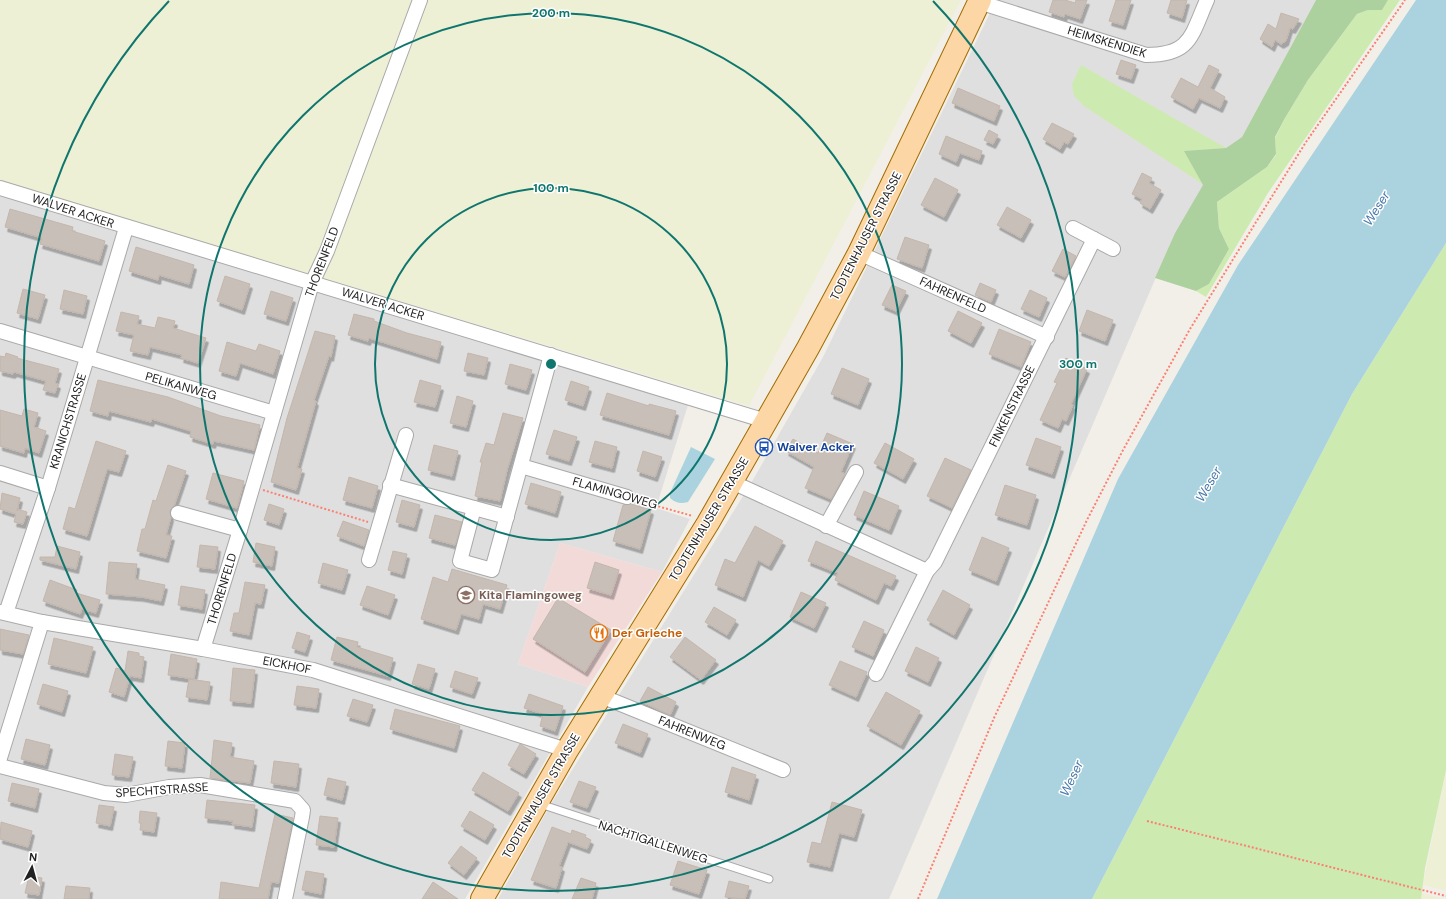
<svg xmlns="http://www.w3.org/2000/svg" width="1446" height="899" font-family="'DM Sans',sans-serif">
	<defs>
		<filter id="shadow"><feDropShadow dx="2.5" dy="4.5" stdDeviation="0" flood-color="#0004"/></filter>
	</defs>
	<rect width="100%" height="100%" fill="#f2efe9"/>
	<g fill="#e0dfdf">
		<polygon points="998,0 1316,0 1242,137 1226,148 1175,233 889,899 498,899 551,804 750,485 823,357 991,11"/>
		<polygon points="0,195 688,405 656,508 690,519 662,572 560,543 518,664 588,687 465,899 0,899"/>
	</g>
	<polygon fill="#f2dad9" points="560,543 662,572 588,687 518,664"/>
	<g fill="#eef0d5">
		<polygon points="0,0 961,0 749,406 0,181"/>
		<polygon points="1446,770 1446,891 1423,885"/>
		<polygon points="1422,893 1444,899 1421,899"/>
	</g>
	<g fill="#cdebb0">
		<polygon points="1388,0 1400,0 1268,193 1206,297 1196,291 1209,284 1229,249 1219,228 1217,202 1267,167 1276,155 1275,138 1285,118 1308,80 1357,14 1368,10 1381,10"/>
		<polygon points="1081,65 1226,148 1185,151 1204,185 1084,106 1074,96 1072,84"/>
		<polygon points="1446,243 1446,770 1425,868 1421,899 1092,899 1352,394"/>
	</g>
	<polygon fill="#add19e" points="1316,0 1388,0 1382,10 1368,10 1357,14 1308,80 1285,118 1275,137 1276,154 1267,167 1217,202 1219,228 1229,249 1209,284 1196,291 1155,278 1175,233 1203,185 1184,151 1226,148 1242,137"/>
	<g fill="#aad3df">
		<polygon points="1416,0 1446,0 1446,243 1352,394 1092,899 937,899 1118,479 1238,265"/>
		<path d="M691,447l24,12 -27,43c-8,2 -12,1 -18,-4v-5z"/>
	</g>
	<g fill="#c7bfb8" stroke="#c4b6ab" filter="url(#shadow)">
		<polygon points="1053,0 1065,0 1075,3 1076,0 1087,0 1080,19 1065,14 1064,17 1049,12"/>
		<polygon points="1116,0 1131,0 1123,25 1109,21"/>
		<polygon points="1171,0 1187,0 1182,18 1167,13"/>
		<polygon points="1281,13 1299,19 1293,29 1290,28 1286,41 1281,44 1275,40 1272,47 1260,39 1268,24 1276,29"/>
		<polygon points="1121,60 1136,65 1131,79 1116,74"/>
		<polygon points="1209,65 1219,70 1210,88 1225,97 1220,108 1199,98 1193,109 1171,97 1181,78 1198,87"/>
		<polygon points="958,88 1000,106 994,121 952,103"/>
		<polygon points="1052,123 1074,134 1068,144 1064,142 1060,149 1043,139"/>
		<polygon points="989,130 998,135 993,144 984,140"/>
		<polygon points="946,136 982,151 979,160 960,153 956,162 939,154"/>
		<polygon points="1142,173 1152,178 1149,183 1161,190 1150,209 1140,203 1142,199 1132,194"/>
		<polygon points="935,178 958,190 944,217 921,205"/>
		<polygon points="1007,207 1031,220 1021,238 997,225"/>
		<polygon points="10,209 73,227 72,231 105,241 99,261 40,244 42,238 5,227"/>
		<polygon points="905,237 929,245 922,268 897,259"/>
		<polygon points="136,247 194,265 189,284 159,275 158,280 129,271"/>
		<polygon points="1063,249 1076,256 1065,277 1052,271"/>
		<polygon points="225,276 250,284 242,310 217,301"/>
		<polygon points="980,283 996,290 991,302 975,295"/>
		<polygon points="892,285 906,291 896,311 882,305"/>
		<polygon points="23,289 45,295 38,319 17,313"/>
		<polygon points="64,290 87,296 83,314 60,309"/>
		<polygon points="1030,290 1047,298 1039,317 1021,309"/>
		<polygon points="271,291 293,298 286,321 264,314"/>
		<polygon points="1087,310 1113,320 1105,341 1079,331"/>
		<polygon points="958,311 982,323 971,343 948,331"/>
		<polygon points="121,312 139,316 137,324 155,328 158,317 175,321 173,328 206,338 198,363 181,358 182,355 150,347 148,355 130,351 134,335 116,331"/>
		<polygon points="354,314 374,319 374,321 407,333 441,342 437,359 369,338 368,341 348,335"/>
		<polygon points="999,329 1031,342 1021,367 989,354"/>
		<polygon points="315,331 335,336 331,357 329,356 314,400 316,401 297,468 302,469 296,490 271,482 287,418"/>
		<polygon points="227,342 256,351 259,344 280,351 273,374 240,363 236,376 219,371"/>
		<polygon points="6,353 18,357 17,358 59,369 55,383 58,384 55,393 43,390 46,381 14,372 13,374 0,371 0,356 5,357"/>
		<polygon points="468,353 488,358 484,375 464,371"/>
		<polygon points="1066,358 1087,369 1071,404 1073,405 1066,421 1062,419 1058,428 1040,420 1057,383 1054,382"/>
		<polygon points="510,364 532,370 526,390 505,384"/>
		<polygon points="842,368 869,379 858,405 831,394"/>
		<polygon points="98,380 168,397 221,416 260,425 254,450 214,441 213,444 190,437 191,431 152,419 151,422 109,411 108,416 90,411"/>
		<polygon points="420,380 441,386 435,407 414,402"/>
		<polygon points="571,381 589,387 583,406 565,400"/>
		<polygon points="607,393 649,406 649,404 676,411 669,435 600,415"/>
		<polygon points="457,396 473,401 466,427 450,423"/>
		<polygon points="24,409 38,413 34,427 46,431 39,453 25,448 24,453 0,446 0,410 22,416"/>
		<polygon points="503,413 523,418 507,470 500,501 475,496 482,462 480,462 486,443 494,445"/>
		<polygon points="554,430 577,437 569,461 546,454"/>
		<polygon points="827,433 853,444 841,472 845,474 831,499 805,488 814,467 786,451 793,439 818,453"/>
		<polygon points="1036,438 1061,447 1052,474 1026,465"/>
		<polygon points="96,441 126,451 119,472 107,469 87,536 63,529 69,507 75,509"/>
		<polygon points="595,441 617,447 612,468 589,462"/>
		<polygon points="885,443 914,459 903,479 874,463"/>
		<polygon points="434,445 458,451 452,476 428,470"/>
		<polygon points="643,451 662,457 655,477 637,471"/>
		<polygon points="945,458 971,470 952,508 927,496"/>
		<polygon points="168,465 186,471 174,506 170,511 171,517 166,535 172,536 166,558 137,551 142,529 145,529 153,500 156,501"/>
		<polygon points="213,473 244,481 237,508 206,499"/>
		<polygon points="349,477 378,486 372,508 343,500"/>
		<polygon points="531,483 561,492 555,513 525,504"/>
		<polygon points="1005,485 1036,495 1027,525 995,515"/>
		<polygon points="864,491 899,506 889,530 854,515"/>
		<polygon points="2,493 20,498 17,511 17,509 27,512 23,524 14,522 16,514 0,509"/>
		<polygon points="402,500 420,505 414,527 396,522"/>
		<polygon points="269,504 284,509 279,525 264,520"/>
		<polygon points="631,504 651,510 640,549 613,541 623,505"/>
		<polygon points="435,515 462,522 455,545 429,538"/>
		<polygon points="343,521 369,530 364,546 337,536"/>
		<polygon points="755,526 783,541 769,566 758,560 743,597 715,585 725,559 735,563"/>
		<polygon points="982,537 1009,548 996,581 969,570"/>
		<polygon points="816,541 896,576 891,586 884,583 876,600 835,580 838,573 808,561"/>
		<polygon points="256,543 275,547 272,566 253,562"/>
		<polygon points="200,545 218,547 215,569 197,567"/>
		<polygon points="57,546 80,552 76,569 40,560 40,557 55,557"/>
		<polygon points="393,551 407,554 402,574 388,570"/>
		<polygon points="109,562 137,564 135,579 165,585 161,601 142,597 106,594"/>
		<polygon points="595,562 619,570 611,595 587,588"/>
		<polygon points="323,563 348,570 342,590 318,583"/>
		<polygon points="452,569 507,585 500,609 483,604 479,619 461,614 456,630 421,619 433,577 448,582"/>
		<polygon points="50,580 77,590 76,593 100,600 96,613 82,609 80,614 43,601"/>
		<polygon points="245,582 265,585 261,604 255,603 249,635 230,631 234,613 239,613"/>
		<polygon points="181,586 205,590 202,609 178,605"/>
		<polygon points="367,586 395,595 388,615 360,605"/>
		<polygon points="943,590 970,605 954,635 927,620"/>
		<polygon points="801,592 826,603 814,628 790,617"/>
		<polygon points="558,598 611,630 585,672 533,639"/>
		<polygon points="714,607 736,620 727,635 705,622"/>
		<polygon points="864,621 884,630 873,656 852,647"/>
		<polygon points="0,629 29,635 23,654 0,650"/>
		<polygon points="297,632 310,636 305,652 292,648"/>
		<polygon points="337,637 358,642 357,647 393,658 388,676 331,660"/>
		<polygon points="685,637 716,660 701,680 670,657"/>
		<polygon points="54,638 93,647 86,673 48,664"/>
		<polygon points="916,647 939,658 928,682 905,671"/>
		<polygon points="128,651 139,653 139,656 144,657 141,678 130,676 124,697 109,692 116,668 125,671"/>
		<polygon points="171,654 197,659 194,679 168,675"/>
		<polygon points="840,661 867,672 856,697 829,685"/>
		<polygon points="418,664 435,669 429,689 412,684"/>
		<polygon points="233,668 255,670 251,703 230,701"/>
		<polygon points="455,671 478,678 472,694 450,687"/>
		<polygon points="189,679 210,682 207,700 186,697"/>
		<polygon points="43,684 68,691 62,712 37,704"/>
		<polygon points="297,686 319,689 316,708 294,705"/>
		<polygon points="648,687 676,702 670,715 640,701"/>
		<polygon points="886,692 920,711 901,745 867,726"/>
		<polygon points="529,694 563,706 555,731 540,726 543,714 524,708"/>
		<polygon points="353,699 373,705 367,722 347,716"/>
		<polygon points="395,709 460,726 454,748 390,729"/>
		<polygon points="623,724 648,734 640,753 615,743"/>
		<polygon points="26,739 50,745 45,765 21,759"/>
		<polygon points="214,740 232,743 230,757 254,761 250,783 210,778"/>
		<polygon points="168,741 185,743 182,768 165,766"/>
		<polygon points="520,744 536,754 524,774 508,765"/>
		<polygon points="115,754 133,757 129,777 112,775"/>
		<polygon points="274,761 299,764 296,787 271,783"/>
		<polygon points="732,767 756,775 749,800 725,792"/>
		<polygon points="483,772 519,793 508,811 472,790"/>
		<polygon points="328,778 346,782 342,800 324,795"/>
		<polygon points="579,781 596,787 587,808 570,802"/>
		<polygon points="12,783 39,789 35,808 8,801"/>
		<polygon points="207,800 255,805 252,827 232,824 233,821 205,818"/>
		<polygon points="832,802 862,810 854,837 839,833 830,867 807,862 812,842 821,844"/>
		<polygon points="99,805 114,807 110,826 96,823"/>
		<polygon points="140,811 157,813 154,832 140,830 141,823 139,823"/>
		<polygon points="470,811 494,825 485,840 461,826"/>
		<polygon points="275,814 293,818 279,883 271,882 268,899 219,899 221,882 259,888"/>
		<polygon points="320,816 338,818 334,847 316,845"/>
		<polygon points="1,822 32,831 28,847 0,839"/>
		<polygon points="552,827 571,834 572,830 586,835 585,837 591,840 587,849 568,842 559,866 562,867 556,888 531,880"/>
		<polygon points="461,846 477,858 464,875 448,863"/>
		<polygon points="678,861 707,870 699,894 670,885"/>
		<polygon points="306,871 324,874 321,894 302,890"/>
		<polygon points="29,876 42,878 39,895 25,893"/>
		<polygon points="581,878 596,883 592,899 572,899"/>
		<polygon points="729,881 749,886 745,899 725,897"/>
		<polygon points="433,882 458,899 422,899"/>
		<polygon points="66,886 90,888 89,899 64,899"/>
	</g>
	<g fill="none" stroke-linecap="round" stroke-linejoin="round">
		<defs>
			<polyline id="service" points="540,804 769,879"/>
			<g id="minor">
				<path d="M979,2l167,53c45,0 45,-19 61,-55"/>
				<polyline points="0,188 766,421"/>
				<polyline points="1073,228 1113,249"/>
				<polyline points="859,253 1047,337"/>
				<polyline points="0,331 274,413"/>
				<polyline points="521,466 627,497"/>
				<polyline points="0,473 48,488"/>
				<polyline points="732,482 927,571"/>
				<polyline points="390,485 507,517"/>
				<polyline points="474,508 460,561 492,570 551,355"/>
				<polyline points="178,513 240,530"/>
				<polyline points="826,526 856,472"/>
				<polyline points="369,560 406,435"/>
				<polyline points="0,612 42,622 203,649 313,670 557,747 566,752"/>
				<polyline points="6,613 48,488 126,228"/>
				<polyline points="203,649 240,530 312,283 327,251 420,0"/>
				<polyline points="876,674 927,571 935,562 1094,239"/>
				<polyline points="601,696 783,770"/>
				<polyline points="0,758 42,622"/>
				<polyline points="0,766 104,793 126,795 169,787 200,785 295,801 303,810 302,817 285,899"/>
			</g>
			<polyline id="primary" points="482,899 566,752 708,523 808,348 859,253 980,0"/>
		</defs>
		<use href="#service" stroke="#a9a9a9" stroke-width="9"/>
		<use href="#minor" stroke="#a9a9a9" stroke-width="16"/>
		<use href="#primary" stroke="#a06b00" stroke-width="24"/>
		<g stroke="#fa8072" stroke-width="2" stroke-dasharray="2 2" stroke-linecap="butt">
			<polyline points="263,490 368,522"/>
			<polyline points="639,501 693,516"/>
			<polyline points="1147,821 1446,896"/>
			<polyline points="918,899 994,718 1087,520 1122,452 1190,329 1261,214 1306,142 1405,0"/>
		</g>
		<use href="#service" stroke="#fff" stroke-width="7"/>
		<use href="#minor" stroke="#fff" stroke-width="14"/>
		<use href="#primary" stroke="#fcd6a4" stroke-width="22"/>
	</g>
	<g fill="none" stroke="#0f766e" stroke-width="2">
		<circle cx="551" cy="364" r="176"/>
		<circle cx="551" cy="364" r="351"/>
		<path d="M933 1A527 527 0 1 1 169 1"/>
	</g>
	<defs>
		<symbol id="bus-ring" viewBox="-11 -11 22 22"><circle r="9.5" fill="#fff" stroke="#1a4fb4" stroke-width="1.5"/><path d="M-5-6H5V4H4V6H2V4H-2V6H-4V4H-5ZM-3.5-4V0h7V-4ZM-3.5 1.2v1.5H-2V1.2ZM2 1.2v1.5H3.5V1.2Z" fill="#1a4fb4"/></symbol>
		<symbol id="school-ring" viewBox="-11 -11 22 22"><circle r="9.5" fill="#fff" stroke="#8d6e63" stroke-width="1.5"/><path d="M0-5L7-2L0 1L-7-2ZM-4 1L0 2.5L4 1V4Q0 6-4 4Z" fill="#8d6e63"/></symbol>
		<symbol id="restaurant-ring" viewBox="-11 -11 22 22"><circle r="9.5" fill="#fff" stroke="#e8710a" stroke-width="1.5"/><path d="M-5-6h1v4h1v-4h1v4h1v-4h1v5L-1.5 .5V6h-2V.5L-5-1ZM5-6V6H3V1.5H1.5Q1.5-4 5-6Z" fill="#e8710a"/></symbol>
	</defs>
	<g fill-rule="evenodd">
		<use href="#bus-ring" x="754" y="437" width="20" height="20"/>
		<use href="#school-ring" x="456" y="585" width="20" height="20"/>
		<use href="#restaurant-ring" x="589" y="623" width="20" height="20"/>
	</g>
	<g text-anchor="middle" stroke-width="3" stroke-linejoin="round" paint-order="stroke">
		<g font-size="12" fill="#222" stroke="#fff">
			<text transform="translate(1107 42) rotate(17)" y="4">HEIMSKENDIEK</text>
			<text transform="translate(73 211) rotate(18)" y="4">WALVER ACKER</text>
			<text transform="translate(866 236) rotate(-63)" y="4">TODTENHAUSER STRASSE</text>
			<text transform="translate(322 262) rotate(-69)" y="4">THORENFELD</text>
			<text transform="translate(953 295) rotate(24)" y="4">FAHRENFELD</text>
			<text transform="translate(383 304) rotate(17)" y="4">WALVER ACKER</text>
			<text transform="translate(181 386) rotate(16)" y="4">PELIKANWEG</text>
			<text transform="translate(1012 406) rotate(-64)" y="4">FINKENSTRASSE</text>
			<text transform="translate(68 421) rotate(-73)" y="4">KRANICHSTRASSE</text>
			<text transform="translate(615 493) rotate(16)" y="4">FLAMINGOWEG</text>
			<text transform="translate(709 519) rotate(-59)" y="4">TODTENHAUSER STRASSE</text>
			<text transform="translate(222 589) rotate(-73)" y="4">THORENFELD</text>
			<text transform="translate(287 665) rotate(11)" y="4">EICKHOF</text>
			<text transform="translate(692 733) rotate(22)" y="4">FAHRENWEG</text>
			<text transform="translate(162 790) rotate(-4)" y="4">SPECHTSTRASSE</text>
			<text transform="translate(541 796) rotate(-60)" y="4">TODTENHAUSER STRASSE</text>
			<text transform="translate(653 842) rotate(18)" y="4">NACHTIGALLENWEG</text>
		</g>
		<g font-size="12" font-weight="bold" fill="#164399" stroke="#fff" text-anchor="start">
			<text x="777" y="451">Walver Acker</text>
		</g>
		<g font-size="12" font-weight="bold" fill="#785e54" stroke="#fff" text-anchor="start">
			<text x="479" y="599">Kita Flamingoweg</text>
		</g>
		<g font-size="12" font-weight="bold" fill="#c56008" stroke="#fff" text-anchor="start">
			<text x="612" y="637">Der Grieche</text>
		</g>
		<g font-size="13" font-style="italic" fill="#4a7aab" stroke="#fff">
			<text transform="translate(1376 208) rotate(-58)" y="5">Weser</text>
			<text transform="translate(1208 484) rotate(-60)" y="5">Weser</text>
			<text transform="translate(1071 778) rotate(-65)" y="5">Weser</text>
		</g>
	</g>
	<circle cx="551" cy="364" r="6" fill="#0f766e" stroke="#fff" stroke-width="2"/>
	<g font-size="12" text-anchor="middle" font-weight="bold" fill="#0f766e" stroke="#fff" stroke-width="3" stroke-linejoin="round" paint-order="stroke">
		<text x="551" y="17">200 m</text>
		<text x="551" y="192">100 m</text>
		<text x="1078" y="368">300 m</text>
	</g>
	<g transform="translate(32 867) rotate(6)" stroke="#ffffff" stroke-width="3" paint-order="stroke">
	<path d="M0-3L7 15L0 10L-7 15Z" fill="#222222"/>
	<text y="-6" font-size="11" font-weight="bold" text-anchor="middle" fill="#222222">N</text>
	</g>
</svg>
